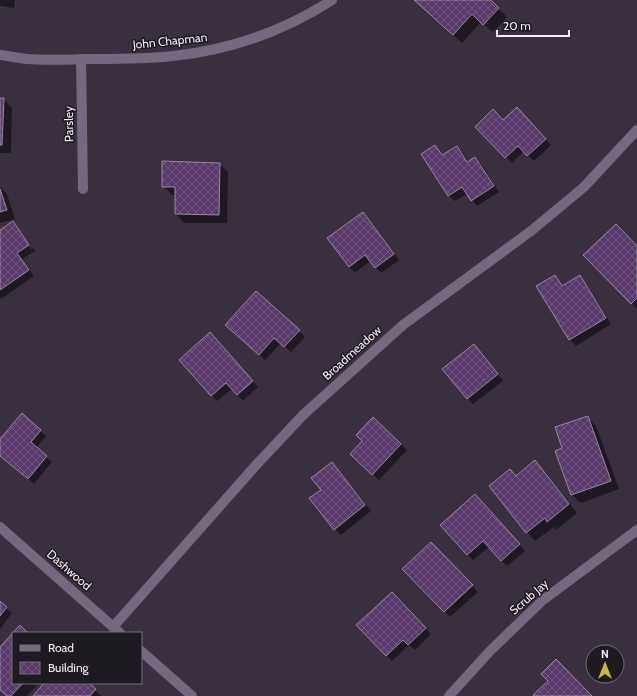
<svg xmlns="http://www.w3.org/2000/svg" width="637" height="696" font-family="Cabin,sans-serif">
	<defs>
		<pattern id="building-cross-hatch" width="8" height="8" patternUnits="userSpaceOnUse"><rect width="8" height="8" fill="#593a6a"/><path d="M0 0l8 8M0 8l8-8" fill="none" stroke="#715780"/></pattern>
	</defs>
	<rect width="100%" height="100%" fill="#392f3f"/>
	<g fill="#0007">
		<polygon points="0,0 15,0 14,8 0,6"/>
		<polygon points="415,0 489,0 507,17 493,32 481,22 462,43"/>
		<polygon points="0,99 3,99 12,108 11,153 0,153"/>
		<polygon points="517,109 551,145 534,161 524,151 512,163 476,127 503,121"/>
		<polygon points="435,146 443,155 457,147 463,153 469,162 475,158 481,164 499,192 477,206 467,194 455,201 449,196 422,154"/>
		<polygon points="219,164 228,172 227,223 184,223 176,214 176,195 172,195 163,186"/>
		<polygon points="0,187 7,194 15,219 0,223"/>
		<polygon points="368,219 399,260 381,273 370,261 355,273 349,267 329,238"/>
		<polygon points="13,222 18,227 16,227 31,249 33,248 35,251 22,259 34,276 1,299 0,298 0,231"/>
		<polygon points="637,247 637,309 585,255"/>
		<polygon points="555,276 563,287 579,277 585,283 611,324 576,346 570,340 538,287"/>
		<polygon points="233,331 299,331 305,337 291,352 281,343 265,360"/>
		<polygon points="216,339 258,387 243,401 232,389 217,401 211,395"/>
		<polygon points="479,351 503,381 473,404 467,398"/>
		<polygon points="587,417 596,426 619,489 581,503 572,495 564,449"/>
		<polygon points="373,418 407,450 379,480 357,460"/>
		<polygon points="40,431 46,436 36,448 52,462 34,484 0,456 0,441"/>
		<polygon points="535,462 543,470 577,513 556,530 554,527 535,541 527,532 490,486 516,477"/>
		<polygon points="332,463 371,511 341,535 335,529 322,490"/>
		<polygon points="480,501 525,551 507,566 489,547 473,560 467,554"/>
		<polygon points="431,543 478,592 450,617 403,569"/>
		<polygon points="392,593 431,634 415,650 409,645 392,661 357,625"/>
		<polygon points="0,603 12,613 0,629"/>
		<polygon points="13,634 13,683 39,683 27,696 7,696 0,690 0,648"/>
		<polygon points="45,683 87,683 101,696 34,696"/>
	</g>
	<g fill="url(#building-cross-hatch)" stroke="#968a9d">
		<polygon points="414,0 491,0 499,8 483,25 472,14 453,35"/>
		<polygon points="0,98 4,98 2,145 0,145"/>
		<polygon points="517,107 546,139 527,156 518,146 505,158 475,127 493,109 503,120"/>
		<polygon points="435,145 442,155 457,146 467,162 475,157 494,186 471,201 462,187 448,196 421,154"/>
		<polygon points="162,161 220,163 219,215 175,214 175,187 162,187"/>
		<polygon points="0,189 7,210 0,212"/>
		<polygon points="363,212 394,254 375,268 365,255 349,267 327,238"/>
		<polygon points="13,221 29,245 17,253 29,270 0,290 0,230"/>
		<polygon points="616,224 637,246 637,298 631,304 583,255"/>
		<polygon points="555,275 562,286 580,275 606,318 569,340 536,286"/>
		<polygon points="256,291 300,330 284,347 274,338 259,355 225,325"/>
		<polygon points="210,332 253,381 237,395 226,383 211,396 179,360"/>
		<polygon points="474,344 498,374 467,399 442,369"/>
		<polygon points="22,413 41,430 31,442 47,456 28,479 0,456 0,439"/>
		<polygon points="588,416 611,481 571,495 555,451 562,448 555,427"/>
		<polygon points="373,417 401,444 372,475 350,454 362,441 356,435"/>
		<polygon points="535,460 569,504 547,522 545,518 526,533 489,486 510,469 516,476"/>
		<polygon points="332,462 365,505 334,530 309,498 321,490 311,478"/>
		<polygon points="475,494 520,544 501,561 483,541 467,555 440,525"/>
		<polygon points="431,542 473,585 444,612 402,569"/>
		<polygon points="392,592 426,628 408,645 403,640 386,656 356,625"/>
		<polygon points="0,601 7,607 0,616"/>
		<polygon points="20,625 28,633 13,633 13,683 23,683 11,696 7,696 0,690 0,647"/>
		<polygon points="556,659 592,696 534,696 533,695 548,681 541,674"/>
		<polygon points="44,683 89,683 96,689 90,696 33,696"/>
	</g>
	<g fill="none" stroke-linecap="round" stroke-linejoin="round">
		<g stroke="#76687e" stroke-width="10">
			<path d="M0,55c9,1 18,3 27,4 23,2 47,0 70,0 25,0 51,0 76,-3 57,-6 111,-25 159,-56"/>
			<polyline points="81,59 83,189"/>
			<polyline points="0,527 120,633"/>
			<polyline points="113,627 257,464 303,415 403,325 531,231 584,187 637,130"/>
			<polyline points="141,651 192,696"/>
			<polyline points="449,696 490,651 543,600 637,530"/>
		</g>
	</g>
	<g text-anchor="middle" stroke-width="3" stroke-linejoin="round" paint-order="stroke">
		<g font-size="12" fill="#f5eef8" stroke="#1e1a21">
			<text transform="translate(170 41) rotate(-6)" y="4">John Chapman</text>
			<text transform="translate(69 124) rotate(-91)" y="4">Parsley</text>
			<text transform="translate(352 353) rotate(-42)" y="4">Broadmeadow</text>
			<text transform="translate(69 570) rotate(41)" y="4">Dashwood</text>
			<text transform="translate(529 597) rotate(-41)" y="4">Scrub Jay</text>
		</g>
	</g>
	<rect x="12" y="632" width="130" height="52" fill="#1e1a21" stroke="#746f77"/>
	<rect x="20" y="645" width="20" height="6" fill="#76687e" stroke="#746f77"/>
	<text x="48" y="652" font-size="12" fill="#f5eef8">Road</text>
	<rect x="20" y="662" width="20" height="12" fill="url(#building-cross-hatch)" stroke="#746f77"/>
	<text x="48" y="672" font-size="12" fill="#f5eef8">Building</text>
	<g transform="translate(605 664)"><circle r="19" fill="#1e1a21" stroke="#746f77"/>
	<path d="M0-3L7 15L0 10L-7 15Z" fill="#c8bb3b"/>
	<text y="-6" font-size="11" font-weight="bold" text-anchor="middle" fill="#f5eef8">N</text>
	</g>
	<path d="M497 30v6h72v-6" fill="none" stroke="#f5eef8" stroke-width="2"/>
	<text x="503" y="30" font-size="12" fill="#f5eef8" stroke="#1e1a21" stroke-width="3" paint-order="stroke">20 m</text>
</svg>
